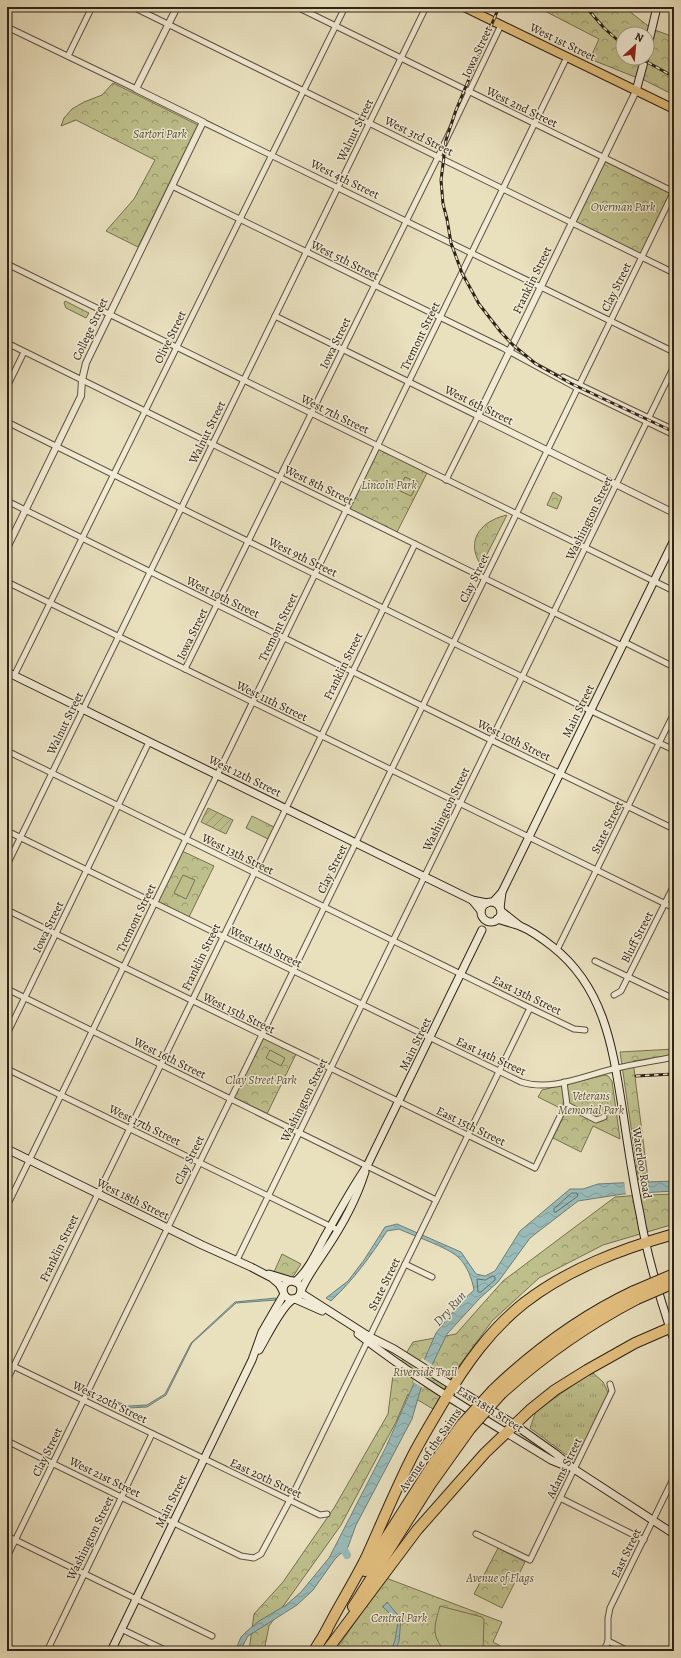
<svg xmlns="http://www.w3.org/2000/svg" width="681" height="1658" font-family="Alegreya,serif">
	<defs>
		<pattern id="grass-tufts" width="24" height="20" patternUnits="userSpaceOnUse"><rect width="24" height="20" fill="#bec08c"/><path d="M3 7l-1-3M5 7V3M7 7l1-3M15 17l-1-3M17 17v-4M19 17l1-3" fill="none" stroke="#9b9c71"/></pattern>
		<pattern id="park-crowns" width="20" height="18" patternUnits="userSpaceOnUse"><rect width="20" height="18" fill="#bec08c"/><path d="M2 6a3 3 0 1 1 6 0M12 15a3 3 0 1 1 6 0" fill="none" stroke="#9b9c71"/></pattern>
		<pattern id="garden-furrows" width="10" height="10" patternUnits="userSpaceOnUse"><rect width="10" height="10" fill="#bec08c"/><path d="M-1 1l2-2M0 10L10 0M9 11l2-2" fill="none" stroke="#9b9c71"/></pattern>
		<pattern id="water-waves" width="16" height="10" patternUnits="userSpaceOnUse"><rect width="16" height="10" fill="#99bbb9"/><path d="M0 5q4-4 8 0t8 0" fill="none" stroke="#84a09e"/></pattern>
	</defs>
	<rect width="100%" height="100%" fill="#e9e0be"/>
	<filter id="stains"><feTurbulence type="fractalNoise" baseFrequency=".005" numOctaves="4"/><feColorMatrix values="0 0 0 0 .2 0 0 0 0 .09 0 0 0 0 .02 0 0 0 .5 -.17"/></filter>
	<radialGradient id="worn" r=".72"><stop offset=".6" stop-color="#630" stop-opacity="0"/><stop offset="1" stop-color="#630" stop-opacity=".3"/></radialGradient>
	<g fill="url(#grass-tufts)" stroke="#767252">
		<polygon points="252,816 276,828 270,840 246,828"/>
		<polygon points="592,1372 603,1382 610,1396 579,1460 572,1459 530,1428 536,1411"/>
	</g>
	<g fill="url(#park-crowns)" stroke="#767252" fill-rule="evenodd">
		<path d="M537,7h87l28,22 22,8v58l-34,-17v1l-50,-20 9,-20zM623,34h24v24h-24z"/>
		<polygon points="113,83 198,125 138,247 106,231 134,199 155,160 76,120 61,126 64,118 72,109 84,102 102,95"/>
		<polygon points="604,158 673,192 642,257 572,223"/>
		<polygon points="65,301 89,313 86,318 66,308 64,303"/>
		<polygon points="377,446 428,471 396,534 346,510"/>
		<polygon points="553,492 562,497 557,509 547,505"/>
		<path d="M507,515l-26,51c-1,-3 -4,-7 -5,-11 -7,-22 12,-36 31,-40z"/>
		<polygon points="180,850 214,866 188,919 155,903"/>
		<polygon points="262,1035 297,1052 266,1116 231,1099"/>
		<polygon points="674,1049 674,1055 633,1061 650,1195 674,1194 674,1224 603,1245 539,1278 492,1321 456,1370 433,1409 408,1394 396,1422 341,1525 269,1626 264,1651 249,1651 254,1614 283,1582 334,1508 388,1414 393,1375 413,1342 456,1334 503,1281 615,1197 641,1195 620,1052"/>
		<polygon points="605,1075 608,1076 612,1081 620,1139 593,1126 581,1152 553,1138 566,1111 538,1097 542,1090"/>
		<polygon points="282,1254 301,1264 291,1280 274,1272"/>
		<polygon points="498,1548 525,1562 502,1608 474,1594"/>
		<polygon points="386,1578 502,1622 493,1642 508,1650 507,1651 335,1651"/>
	</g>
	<polygon fill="url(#garden-furrows)" stroke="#767252" points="208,808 233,820 226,834 201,822"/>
	<g fill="#bec08c" stroke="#767252">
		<polygon points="405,477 418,483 411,496 398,490"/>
		<polygon points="183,875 195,880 186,899 174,893"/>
		<polygon points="270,1050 285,1058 281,1066 266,1058"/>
		<path d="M440,1606l42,11 2,3 -1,31h-38c-15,-16 -10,-27 -5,-45z"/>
	</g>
	<g fill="url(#water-waves)" stroke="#6f7e78">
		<path d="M674,1181v10l-51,3 -45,7 -48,37 -32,44 -18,16 -33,36 -26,54 -9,31 -56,106 -8,22 -13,12 -22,31 -16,15 -49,31 -8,15h-5l6,-14 6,-6 12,-10 27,-16 15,-13 28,-34 57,-111 50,-114 24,-30 14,-13c-2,-11 -7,-25 -16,-33 -11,-10 -44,-21 -59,-28l-12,2c-17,26 -33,48 -56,70l-5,-3 22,-17 16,-21 21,-33 12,-3 64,28 15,22 9,2 10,-5 25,-40 50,-42h13l15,-5 20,-1z"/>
		<polygon points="276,1298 276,1300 236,1303 192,1343 166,1395 147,1407 128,1408 96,1395 96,1394 128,1406 147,1405 165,1394 191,1343 235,1302"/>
		<polygon points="387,1602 401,1619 399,1641 395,1651 391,1651 395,1640 398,1622 383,1607"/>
	</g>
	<g fill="#e9e0be">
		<polygon points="624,1180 643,1180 645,1194 626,1195"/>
		<polygon points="422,1358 434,1366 423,1388 413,1382"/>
	</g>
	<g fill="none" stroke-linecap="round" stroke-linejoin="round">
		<g stroke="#646f68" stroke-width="1">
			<polygon points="572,1193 577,1193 578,1196 556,1212 554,1212 554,1209"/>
			<polygon points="493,1276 495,1277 495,1280 481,1292 478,1292 477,1279 485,1280"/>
		</g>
		<polyline stroke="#99bbb9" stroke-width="8" points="344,1541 342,1546 347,1555"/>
		<defs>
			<g id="minor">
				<polyline points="133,7 674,273"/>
				<polyline points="297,7 674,192"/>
				<polyline points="7,27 136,89"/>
				<polyline points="68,56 92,7"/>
				<polyline points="203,122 674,352"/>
				<polyline points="172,186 503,348 577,388 674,435"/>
				<polyline points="7,264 674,591"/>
				<polyline points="275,316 478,416 446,480"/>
				<polyline points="7,343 622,646"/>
				<polyline points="563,377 674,430"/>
				<polyline points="7,387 24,352"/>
				<polyline points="7,422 583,707 674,750"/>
				<polyline points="7,501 491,740 674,829"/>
				<polyline points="7,582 674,908"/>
				<polyline points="624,642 674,667"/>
				<polyline points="185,669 435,163 501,25"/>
				<polyline points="14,676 345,7"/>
				<polyline points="7,751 530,1008 574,1029 585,1030"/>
				<path d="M7,831l514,251c32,10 64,-7 96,-14 18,-4 38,-7 57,-11"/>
				<polyline points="7,865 426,7"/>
				<polyline points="7,910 535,1168 563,1110 567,1105 564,1082"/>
				<polyline points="557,950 674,713"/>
				<polyline points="595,961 674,999"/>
				<polyline points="7,989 436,1200"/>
				<polyline points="614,995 621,991 674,885"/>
				<polyline points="7,1034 149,742"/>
				<polyline points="7,1069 338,1230"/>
				<polyline points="567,1105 596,1120 604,1117"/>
				<polyline points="7,1206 567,57"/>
				<polyline points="237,1260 674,366"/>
				<polyline points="405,1264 432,1277"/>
				<polyline points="7,1363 320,1515 327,1514"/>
				<polyline points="7,1380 415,544"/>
				<polyline points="7,1441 241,1556 254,1558 261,1554 290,1500 530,1008"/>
				<polyline points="560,1498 644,1540"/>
				<polyline points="476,1534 530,1560 612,1391 610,1384"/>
				<polyline points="7,1536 212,1636"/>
				<polyline points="7,1557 674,191"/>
				<polyline points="121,1629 167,1651"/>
				<polyline points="608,1641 628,1651"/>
				<polyline points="47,1651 152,1434"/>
				<polyline points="604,1651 608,1641 608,1618 610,1608 674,1477"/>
			</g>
			<g id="tertiary">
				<polyline points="636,91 478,416 674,513"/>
				<polyline points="7,548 81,396 82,380 86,363 203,122 136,89 177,7"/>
			</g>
			<g id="secondary">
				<polyline points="647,49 657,7"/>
				<polyline points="636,91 645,58"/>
				<polyline points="7,672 472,900"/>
				<polyline points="502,892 674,540"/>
				<polyline points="493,902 502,892 500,908"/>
				<circle cx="491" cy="912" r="10"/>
				<polyline points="481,911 472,900 487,903"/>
				<polyline points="497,919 520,926 501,911"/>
				<path d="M520,926c12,5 23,13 33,21 53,42 60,104 70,166 5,34 10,68 17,101 7,43 20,85 34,126"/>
				<polyline points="7,1149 202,1245 251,1267 272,1278 279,1284 283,1291"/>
				<polyline points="269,1274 292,1281"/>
				<circle cx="292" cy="1290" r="9"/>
				<path d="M295,1282c13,-11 21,-29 29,-44 14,-24 27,-49 43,-72l115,-236"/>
				<path d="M301,1291c6,-15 16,-27 24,-40 17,-25 31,-50 40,-79"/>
				<polyline points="301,1293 370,1337 394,1349 515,1425 556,1454 574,1469 674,1534"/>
				<polyline points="295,1299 322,1311"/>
				<path d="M358,1334c60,47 128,86 193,126l17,7"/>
				<path d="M259,1350c7,-11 23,-46 35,-51"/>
				<polyline points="111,1651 252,1360 262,1332 284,1294"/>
			</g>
			<polyline id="primary" points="464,7 674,109"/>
			<g id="motorway">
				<path d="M493,1390c42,-40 88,-74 141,-99"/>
				<path d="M501,1394c42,-38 86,-69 136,-95"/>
				<polyline points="365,1571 433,1464 462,1424"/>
				<polyline points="353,1607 430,1485 470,1429"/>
				<path d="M324,1635c13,-26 29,-51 42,-77 15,-33 29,-67 45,-99 10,-20 22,-39 33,-58 22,-37 46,-71 80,-98 44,-34 97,-54 150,-69"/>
				<polyline points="328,1649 417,1530 485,1453 530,1410 555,1390 587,1370 635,1343 674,1326"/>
				<polyline points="314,1651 327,1630"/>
			</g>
		</defs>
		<use href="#minor" stroke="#5e5241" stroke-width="7"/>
		<use href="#tertiary" stroke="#5e5241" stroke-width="8"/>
		<use href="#secondary" stroke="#2f2317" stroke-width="9"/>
		<use href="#primary" stroke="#2f2317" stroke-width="10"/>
		<use href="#motorway" stroke="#2f2317" stroke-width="12"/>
		<use href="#minor" stroke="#f1ebd5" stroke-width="5"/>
		<use href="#tertiary" stroke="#f1ebd5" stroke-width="6"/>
		<use href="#secondary" stroke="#f1ebd5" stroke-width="7"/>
		<use href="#primary" stroke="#e4c07f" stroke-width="8"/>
		<use href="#motorway" stroke="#e4c07f" stroke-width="10"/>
		<defs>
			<g id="rail">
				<polyline points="499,7 456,110 446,140 441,180 443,204 447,219 451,243 462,273 479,304 500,331 513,345 536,364 572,384 674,432"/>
				<polyline points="586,7 604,28 623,45"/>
				<polyline points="640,58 674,77"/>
				<polyline points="636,1076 674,1074"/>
			</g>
		</defs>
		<use href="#rail" stroke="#2f2317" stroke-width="3"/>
		<use href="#rail" stroke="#f1ebd5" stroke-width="1.5" stroke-dasharray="4.5" stroke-linecap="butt"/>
		<defs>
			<g id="motorway-bridge">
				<polyline points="634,1291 674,1274"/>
				<polyline points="637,1299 674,1283"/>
				<polyline points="462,1424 493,1390"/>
				<polyline points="470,1429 501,1394"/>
			</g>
		</defs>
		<use href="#motorway-bridge" stroke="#2f2317" stroke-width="12" stroke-linecap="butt"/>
		<use href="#motorway-bridge" stroke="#e4c07f" stroke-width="10"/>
	</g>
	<g text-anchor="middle" stroke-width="3" stroke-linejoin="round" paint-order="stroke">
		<g font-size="12" fill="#2f2317" stroke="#f1ebd5">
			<text transform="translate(563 42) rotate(26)" y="4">West 1st Street</text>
			<text transform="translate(477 52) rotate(-65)" y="4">Iowa Street</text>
			<text transform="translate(522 107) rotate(26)" y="4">West 2nd Street</text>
			<text transform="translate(355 130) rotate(-64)" y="4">Walnut Street</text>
			<text transform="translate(419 136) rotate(26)" y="4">West 3rd Street</text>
			<text transform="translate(345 179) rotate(26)" y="4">West 4th Street</text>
			<text transform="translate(345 260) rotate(26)" y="4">West 5th Street</text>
			<text transform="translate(532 280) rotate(-64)" y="4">Franklin Street</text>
			<text transform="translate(616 287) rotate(-64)" y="4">Clay Street</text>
			<text transform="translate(90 329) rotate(-65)" y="4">College Street</text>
			<text transform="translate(420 336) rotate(-64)" y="4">Tremont Street</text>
			<text transform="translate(170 337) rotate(-64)" y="4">Olive Street</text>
			<text transform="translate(335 343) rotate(-64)" y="4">Iowa Street</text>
			<text transform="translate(479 405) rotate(26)" y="4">West 6th Street</text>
			<text transform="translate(335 414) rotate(26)" y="4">West 7th Street</text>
			<text transform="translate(207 432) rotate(-64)" y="4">Walnut Street</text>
			<text transform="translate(319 485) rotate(26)" y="4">West 8th Street</text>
			<text transform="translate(589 518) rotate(-64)" y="4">Washington Street</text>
			<text transform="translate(303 557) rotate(26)" y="4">West 9th Street</text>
			<text transform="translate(474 578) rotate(-64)" y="4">Clay Street</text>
			<text transform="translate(223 597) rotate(26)" y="4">West 10th Street</text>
			<text transform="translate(278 627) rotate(-64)" y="4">Tremont Street</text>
			<text transform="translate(192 634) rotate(-64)" y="4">Iowa Street</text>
			<text transform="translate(343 666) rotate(-64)" y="4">Franklin Street</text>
			<text transform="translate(272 701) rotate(26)" y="4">West 11th Street</text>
			<text transform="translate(578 711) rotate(-64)" y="4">Main Street</text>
			<text transform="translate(65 723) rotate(-64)" y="4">Walnut Street</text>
			<text transform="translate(514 740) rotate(26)" y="4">West 10th Street</text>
			<text transform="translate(245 776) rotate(26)" y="4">West 12th Street</text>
			<text transform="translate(446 809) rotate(-64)" y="4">Washington Street</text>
			<text transform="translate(607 827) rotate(-64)" y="4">State Street</text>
			<text transform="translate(238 854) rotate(26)" y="4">West 13th Street</text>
			<text transform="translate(332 869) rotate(-64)" y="4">Clay Street</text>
			<text transform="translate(136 918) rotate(-64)" y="4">Tremont Street</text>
			<text transform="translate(48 927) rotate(-64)" y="4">Iowa Street</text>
			<text transform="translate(637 937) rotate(-63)" y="4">Bluff Street</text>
			<text transform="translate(266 947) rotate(26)" y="4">West 14th Street</text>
			<text transform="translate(201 957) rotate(-64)" y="4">Franklin Street</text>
			<text transform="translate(527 995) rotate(26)" y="4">East 13th Street</text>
			<text transform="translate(239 1013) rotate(26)" y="4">West 15th Street</text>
			<text transform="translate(415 1044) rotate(-64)" y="4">Main Street</text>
			<text transform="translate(491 1056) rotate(25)" y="4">East 14th Street</text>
			<text transform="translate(170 1058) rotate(26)" y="4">West 16th Street</text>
			<text transform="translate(304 1100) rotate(-64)" y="4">Washington Street</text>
			<text transform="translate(145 1125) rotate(26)" y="4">West 17th Street</text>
			<text transform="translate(471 1126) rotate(26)" y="4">East 15th Street</text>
			<text transform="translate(189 1160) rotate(-64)" y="4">Clay Street</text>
			<text transform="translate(642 1163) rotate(81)" y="4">Waterloo Road</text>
			<text transform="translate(133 1199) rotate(26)" y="4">West 18th Street</text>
			<text transform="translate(59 1248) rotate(-64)" y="4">Franklin Street</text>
			<text transform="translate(384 1284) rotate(-64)" y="4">State Street</text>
			<text transform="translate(110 1402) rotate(26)" y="4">West 20th Street</text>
			<text transform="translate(490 1409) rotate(32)" y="4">East 18th Street</text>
			<text transform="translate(430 1450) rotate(-55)" y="4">Avenue of the Saints</text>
			<text transform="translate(47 1452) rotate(-64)" y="4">Clay Street</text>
			<text transform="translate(564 1468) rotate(-64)" y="4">Adams Street</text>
			<text transform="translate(105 1477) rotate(26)" y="4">West 21st Street</text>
			<text transform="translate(266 1478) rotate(25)" y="4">East 20th Street</text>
			<text transform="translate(171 1501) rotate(-64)" y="4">Main Street</text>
			<text transform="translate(90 1538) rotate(-64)" y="4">Washington Street</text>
			<text transform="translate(626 1553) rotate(-64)" y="4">East Street</text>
		</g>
		<g font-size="12" font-style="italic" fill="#5a523a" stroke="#f1ebd5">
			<text x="160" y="138">Sartori Park</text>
			<text x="623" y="211">Overman Park</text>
			<text x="389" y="489">Lincoln Park</text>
			<text x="261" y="1084">Clay Street Park</text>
			<text x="591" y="1100">Veterans<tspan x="591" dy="14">Memorial Park</tspan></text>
			<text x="425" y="1376">Riverside Trail</text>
			<text x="500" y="1582">Avenue of Flags</text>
			<text x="399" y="1622">Central Park</text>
		</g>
		<g font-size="13" font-style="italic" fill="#4f5148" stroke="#f1ebd5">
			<text transform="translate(449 1308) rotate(-48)" y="5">Dry Run</text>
		</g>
	</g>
	<rect width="681" height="1658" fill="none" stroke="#e9e0be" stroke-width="24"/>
	<rect x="8" y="8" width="665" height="1642" fill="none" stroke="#2f2317" stroke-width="2"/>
	<rect x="12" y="12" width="657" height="1634" fill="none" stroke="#2f2317"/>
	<g transform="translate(635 46) rotate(26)"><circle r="19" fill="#f1ebd5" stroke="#a39b89"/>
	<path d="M0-3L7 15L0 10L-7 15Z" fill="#8f2418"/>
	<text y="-6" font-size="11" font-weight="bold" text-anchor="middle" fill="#2f2317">N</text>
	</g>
	<rect width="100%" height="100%" filter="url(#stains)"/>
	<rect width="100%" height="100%" fill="url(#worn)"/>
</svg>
